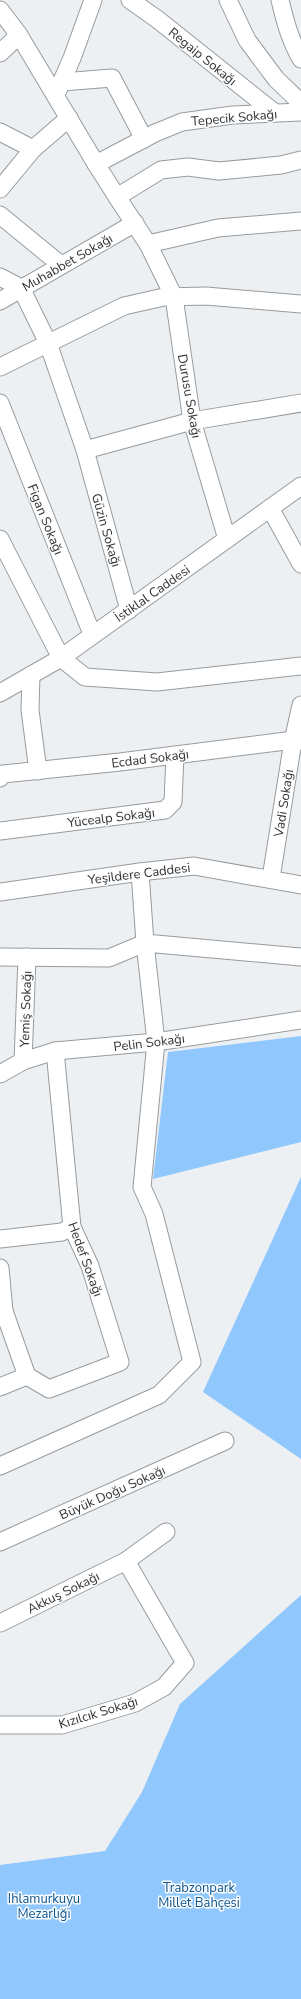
<svg xmlns="http://www.w3.org/2000/svg" width="301" height="1999" font-family="'Nunito Sans',sans-serif">
	<rect width="100%" height="100%" fill="#edf0f3"/>
	<g fill="#90c7fd">
		<polygon points="301,1036 301,1142 153,1179 168,1052"/>
		<polygon points="301,1177 301,1459 203,1392"/>
		<polygon points="301,1595 301,1999 0,1999 0,1865 105,1851 142,1792 180,1704"/>
	</g>
	<g fill="none" stroke-linecap="round" stroke-linejoin="round">
		<defs>
			<g id="minor">
				<polyline points="130,0 157,19 275,113"/>
				<polyline points="228,0 247,40 276,79 301,103"/>
				<path d="M280,0c5,21 10,40 21,59"/>
				<polyline points="0,10 19,35 96,164"/>
				<polyline points="0,53 19,35"/>
				<polyline points="62,82 112,78 144,139"/>
				<polyline points="58,90 72,58 93,0"/>
				<polyline points="0,132 33,149"/>
				<polyline points="301,160 281,165 219,171 188,167 161,170 117,197 148,244 218,228 301,221"/>
				<polyline points="0,189 33,149 69,118"/>
				<polyline points="117,197 96,164 155,133 182,122 233,115 301,112"/>
				<polyline points="0,215 61,265"/>
				<polyline points="148,244 174,297 192,421 227,539"/>
				<polyline points="0,277 21,288 48,343 85,450 192,421 301,403"/>
				<polyline points="0,301 135,223"/>
				<polyline points="0,367 124,306 164,297 206,296 301,304"/>
				<polyline points="0,403 92,634"/>
				<polyline points="85,450 129,610"/>
				<polyline points="270,508 301,564"/>
				<polyline points="0,539 61,658 85,677 157,682 301,666"/>
				<polyline points="31,675 30,710 38,771"/>
				<polyline points="0,693 61,658 301,486"/>
				<polyline points="0,778 3,774 120,762 286,741 301,741"/>
				<polyline points="0,831 165,810 173,802 175,755"/>
				<polyline points="271,878 293,741 301,705"/>
				<polyline points="0,892 140,872 194,866 301,885"/>
				<polyline points="0,957 109,958 145,943 140,872"/>
				<polyline points="23,1061 27,957"/>
				<polyline points="0,1074 23,1061 55,1051 156,1042 301,1020"/>
				<polyline points="0,1239 62,1232 72,1227"/>
				<polyline points="0,1268 4,1311 0,1312"/>
				<polyline points="4,1311 27,1376"/>
				<polyline points="0,1387 27,1376 49,1389 120,1362 90,1266 72,1227 55,1051"/>
				<polyline points="0,1466 159,1395 192,1362 154,1214 142,1187 156,1042 145,943 301,957"/>
				<polyline points="0,1542 225,1441"/>
				<polyline points="0,1623 126,1561 166,1532"/>
				<polyline points="0,1725 62,1725 135,1703 164,1687 185,1663 126,1561"/>
			</g>
		</defs>
		<use href="#minor" stroke="#989b9e" stroke-width="19"/>
		<use href="#minor" stroke="#fff" stroke-width="17"/>
	</g>
	<g text-anchor="middle" stroke-width="3" stroke-linejoin="round" paint-order="stroke">
		<g font-size="13" fill="#313233" stroke="#fcfdfe">
			<text transform="translate(203 56) rotate(39)" y="5">Regaip Sokağı</text>
			<text transform="translate(234 117) rotate(-5)" y="5">Tepecik Sokağı</text>
			<text transform="translate(67 262) rotate(-30)" y="5">Muhabbet Sokağı</text>
			<text transform="translate(190 396) rotate(80)" y="5">Durusu Sokağı</text>
			<text transform="translate(46 519) rotate(68)" y="5">Figan Sokağı</text>
			<text transform="translate(107 530) rotate(74)" y="5">Güzin Sokağı</text>
			<text transform="translate(152 593) rotate(-35)" y="5">İstiklal Caddesi</text>
			<text transform="translate(150 758) rotate(-7)" y="5">Ecdad Sokağı</text>
			<text transform="translate(283 803) rotate(-81)" y="5">Vadi Sokağı</text>
			<text transform="translate(111 817) rotate(-7)" y="5">Yücealp Sokağı</text>
			<text transform="translate(139 873) rotate(-7)" y="5">Yeşildere Caddesi</text>
			<text transform="translate(25 1009) rotate(-88)" y="5">Yemiş Sokağı</text>
			<text transform="translate(149 1042) rotate(-7)" y="5">Pelin Sokağı</text>
			<text transform="translate(86 1259) rotate(70)" y="5">Hedef Sokağı</text>
			<text transform="translate(112 1492) rotate(-24)" y="5">Büyük Doğu Sokağı</text>
			<text transform="translate(63 1592) rotate(-26)" y="5">Akkuş Sokağı</text>
			<text transform="translate(98 1712) rotate(-17)" y="5">Kızılcık Sokağı</text>
		</g>
		<g font-size="13" fill="#0c558e" stroke="#fcfdfe">
			<text x="199" y="1892">Trabzonpark<tspan x="199" dy="15">Millet Bahçesi</tspan></text>
			<text x="44" y="1903">Ihlamurkuyu<tspan x="44" dy="15">Mezarlığı</tspan></text>
		</g>
	</g>
</svg>
